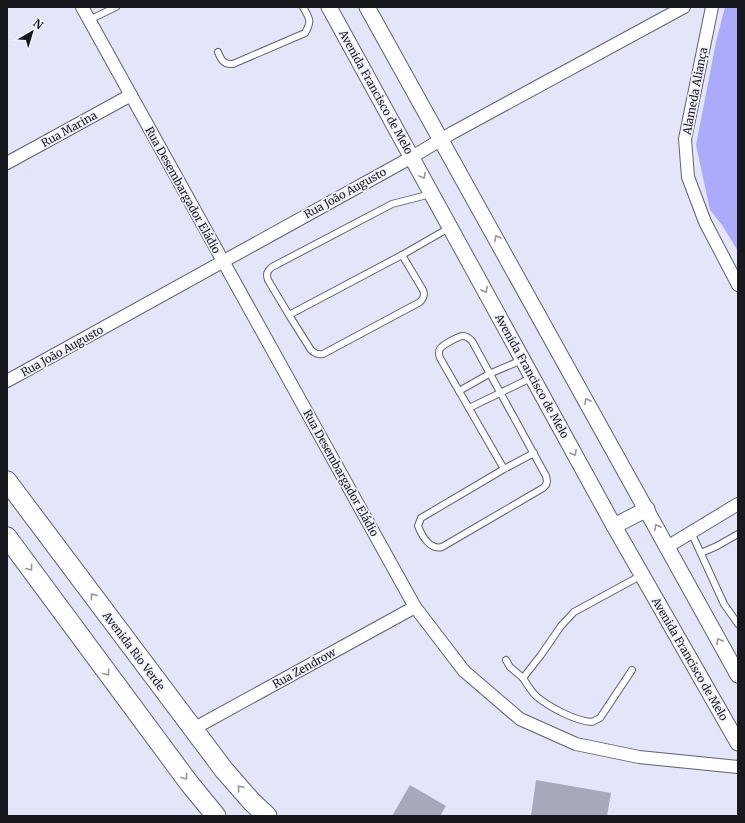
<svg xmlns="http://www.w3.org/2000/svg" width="745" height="823" font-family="Merriweather,serif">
	<rect width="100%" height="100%" fill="#e4e5f8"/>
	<polygon fill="#abaafc" points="725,7 738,7 738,251 722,225 710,210 696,145 716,42"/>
	<g fill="#a7a8ba">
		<polygon points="536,780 611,793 607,816 531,816"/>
		<polygon points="410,785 446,806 440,816 392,816"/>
	</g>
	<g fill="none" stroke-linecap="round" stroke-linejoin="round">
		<defs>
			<g id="service">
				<polyline points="89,20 116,7"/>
				<path d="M218,52c3,8 6,13 15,12l72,-31c7,-12 5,-14 -2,-26"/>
				<path d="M431,194l-39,10 -120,63c-5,4 -6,7 -4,13l21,35 113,-60 47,-27"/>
				<path d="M289,315l22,35c4,4 7,5 12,4l97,-52c4,-4 5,-7 3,-12l-21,-35"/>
				<polyline points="459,391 489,374 522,360"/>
				<polyline points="469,408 533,377"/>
				<path d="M504,469l-83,49 -3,8c4,10 12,24 24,21l101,-59 3,-3 1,-4 -1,-5 -74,-135c-2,-2 -5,-5 -9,-5 -4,0 -21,9 -23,13 -2,3 -1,6 0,9l64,111 30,-16"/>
				<polyline points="691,532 724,604 738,624"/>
				<polyline points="701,553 717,546 738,534"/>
				<polyline points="506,660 510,667 523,678 541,655 561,626 574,612 642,575"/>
				<path d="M523,678c4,6 8,13 13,18 13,11 39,25 56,26l8,-4 32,-48"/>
			</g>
			<g id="minor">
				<polyline points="82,7 415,607 464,671 520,719 576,744 639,757 738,767"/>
				<polyline points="712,7 685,139 688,177 705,222 738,285"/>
				<polyline points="7,163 131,95"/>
				<polyline points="7,381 412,157 452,133 684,7"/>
				<polyline points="667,547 738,504"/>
				<polyline points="193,729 415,607"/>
			</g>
			<g id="tertiary">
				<polyline points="329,7 614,526 738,743"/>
				<polyline points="367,7 738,675"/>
				<polyline points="614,526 647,509"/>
			</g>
			<g id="primary">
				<polyline points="7,481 224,770 252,802 267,816"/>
				<polyline points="7,537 189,783 216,816"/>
			</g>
		</defs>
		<use href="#service" stroke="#606171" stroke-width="8"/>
		<use href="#minor" stroke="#606171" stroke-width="14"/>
		<use href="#tertiary" stroke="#606171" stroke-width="17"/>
		<use href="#primary" stroke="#606171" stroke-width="21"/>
		<use href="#service" stroke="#fff" stroke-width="6"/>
		<use href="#minor" stroke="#fff" stroke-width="12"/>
		<use href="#tertiary" stroke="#fff" stroke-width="15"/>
		<use href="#primary" stroke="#fff" stroke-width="19"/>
	</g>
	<defs><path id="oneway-chevron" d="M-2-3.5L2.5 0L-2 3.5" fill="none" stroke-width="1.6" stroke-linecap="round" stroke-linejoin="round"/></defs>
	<g stroke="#97979a">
		<use href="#oneway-chevron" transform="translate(423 176) rotate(62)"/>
		<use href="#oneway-chevron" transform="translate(497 238) rotate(-119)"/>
		<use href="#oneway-chevron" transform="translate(485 290) rotate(61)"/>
		<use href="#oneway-chevron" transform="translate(587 401) rotate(-119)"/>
		<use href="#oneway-chevron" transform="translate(574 453) rotate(61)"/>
		<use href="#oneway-chevron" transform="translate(657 527) rotate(-119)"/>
		<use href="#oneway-chevron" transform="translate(30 568) rotate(54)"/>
		<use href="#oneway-chevron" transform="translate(93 596) rotate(-127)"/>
		<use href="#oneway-chevron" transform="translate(719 641) rotate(-119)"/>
		<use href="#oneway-chevron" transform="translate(107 673) rotate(54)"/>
		<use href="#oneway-chevron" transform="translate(185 777) rotate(54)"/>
		<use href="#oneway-chevron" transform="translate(240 788) rotate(-131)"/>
	</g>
	<g text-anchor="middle" stroke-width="3.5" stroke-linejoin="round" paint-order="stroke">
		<g font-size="11" fill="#18181f" stroke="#f2f3ff">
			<text transform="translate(695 91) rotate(-79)" y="4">Alameda Aliança</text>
			<text transform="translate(376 92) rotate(61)" y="4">Avenida Francisco de Melo</text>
			<text transform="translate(69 129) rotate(-29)" y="4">Rua Marina</text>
			<text transform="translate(183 190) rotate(61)" y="4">Rua Desembargador Eládio</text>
			<text transform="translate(345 193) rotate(-29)" y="4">Rua João Augusto</text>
			<text transform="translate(62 351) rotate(-29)" y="4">Rua João Augusto</text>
			<text transform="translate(532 376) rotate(61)" y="4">Avenida Francisco de Melo</text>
			<text transform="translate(341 473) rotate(61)" y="4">Rua Desembargador Eládio</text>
			<text transform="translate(134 651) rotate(53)" y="4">Avenida Rio Verde</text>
			<text transform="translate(690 659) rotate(60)" y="4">Avenida Francisco de Melo</text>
			<text transform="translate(304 668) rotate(-29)" y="4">Rua Zendrow</text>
		</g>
	</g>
	<rect width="745" height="823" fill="none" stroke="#18181f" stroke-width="16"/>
	<g transform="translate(32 32) rotate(38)" stroke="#f2f3ff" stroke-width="3" paint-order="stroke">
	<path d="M0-3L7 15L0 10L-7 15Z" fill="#18181f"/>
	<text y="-6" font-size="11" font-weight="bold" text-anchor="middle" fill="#18181f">N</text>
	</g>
</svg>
